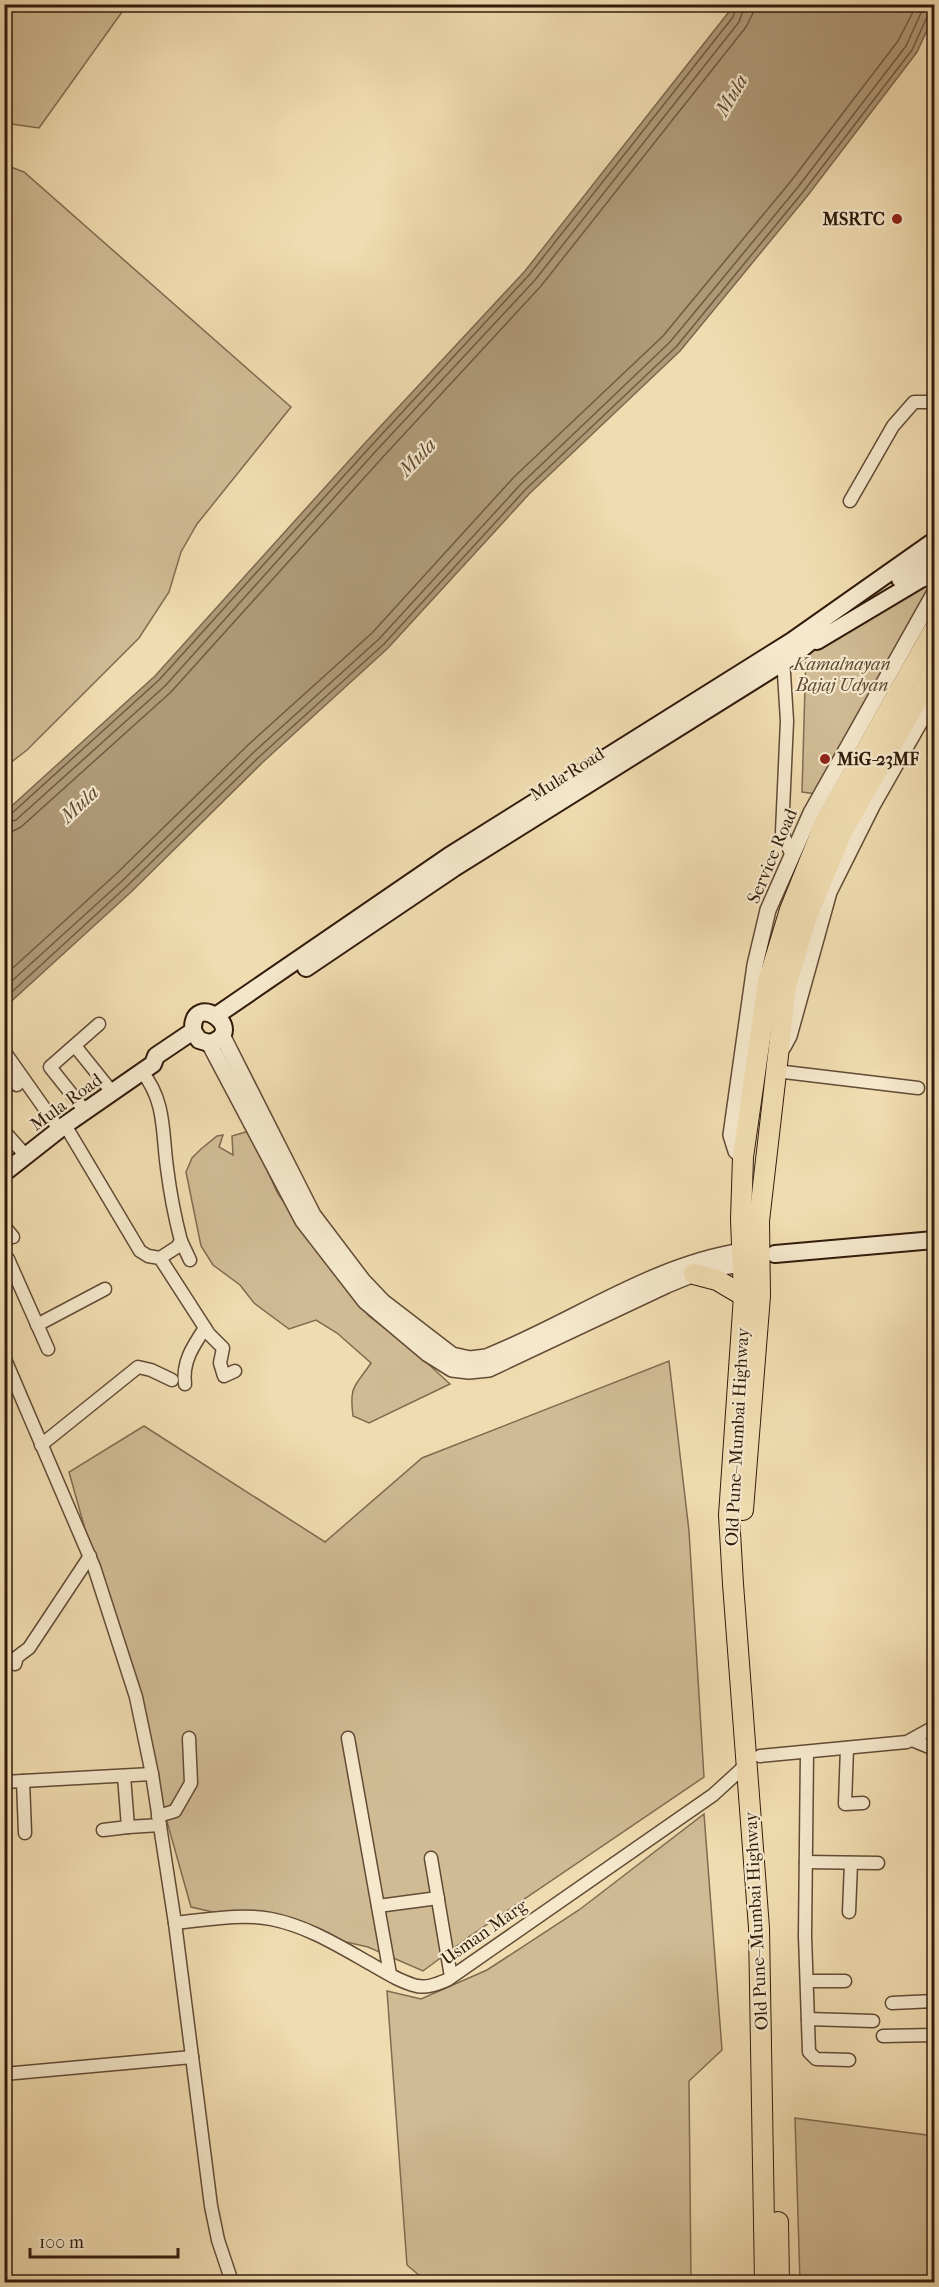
<svg xmlns="http://www.w3.org/2000/svg" width="939" height="2287" font-family="'IM FELL French Canon',serif">
	<rect width="100%" height="100%" fill="#f0dcb0"/>
	<filter id="stains"><feTurbulence type="fractalNoise" baseFrequency=".00333" numOctaves="4"/><feColorMatrix values="0 0 0 0 .2 0 0 0 0 .09 0 0 0 0 .02 0 0 0 .5 -.17"/></filter>
	<radialGradient id="worn" r=".72"><stop offset=".6" stop-color="#630" stop-opacity="0"/><stop offset="1" stop-color="#630" stop-opacity=".3"/></radialGradient>
	<g fill="#d0bb94" stroke="#816b50" stroke-width="1.5">
		<polygon points="4,5 127,5 39,128 5,123"/>
		<polygon points="5,165 24,172 291,407 197,524 181,552 169,592 139,638 27,750 5,767"/>
		<polygon points="933,580 817,794 802,792 806,652"/>
		<path d="M249,1131l29,63 36,52 55,70 44,34 37,34 -81,39 -16,-7c-4,-31 2,-29 18,-53l-34,-30 -21,-13 -27,9 -35,-26 -14,-18 -27,-20 -12,-19 -15,-74 6,-14 9,-9 16,-13 6,-1 -4,12 14,8 -1,-19z"/>
		<polygon points="669,1361 689,1531 704,1777 470,1936 423,1971 368,1947 191,1907 69,1472 144,1426 325,1542 422,1458"/>
		<polygon points="704,1814 722,2050 689,2081 691,2282 427,2282 407,2265 387,1991 421,1999 487,1970 579,1910"/>
		<polygon points="795,2118 934,2136 934,2282 800,2282"/>
	</g>
	<polygon fill="#af9a78" stroke="#7d674d" stroke-width="1.5" points="732,5 934,5 934,15 917,52 808,195 680,351 530,493 388,648 263,762 131,892 5,1007 5,812 155,676 365,443 525,271 728,13"/>
	<g fill="none" stroke-linecap="round" stroke-linejoin="round">
		<g stroke="#705a42" stroke-width="1.5">
			<polyline points="4,816 11,814 159,680 370,447 529,275 733,17 737,4"/>
			<polyline points="4,823 16,820 165,686 375,452 535,280 739,22 745,4"/>
			<polyline points="4,832 13,831 21,827 171,692 382,458 541,286 746,27 753,13 754,4"/>
			<polyline points="4,976 115,875 248,745 372,633 514,477 663,336 791,181 898,41 917,4"/>
			<polyline points="4,988 121,882 254,752 379,639 521,484 670,342 798,187 906,46 921,13 927,8 934,7"/>
			<polyline points="4,999 126,887 259,757 384,644 526,489 676,347 803,192 912,50 927,17 934,15"/>
		</g>
		<defs>
			<g id="minor">
				<polyline points="850,501 893,426 914,402 934,402"/>
				<polyline points="783,658 787,721 782,832 792,856"/>
				<polyline points="75,1046 112,1092"/>
				<polyline points="4,1051 59,1129"/>
				<polyline points="4,1067 17,1085"/>
				<polyline points="776,1071 918,1088"/>
				<path d="M142,1072c24,29 20,61 25,96 3,24 8,50 14,73l-4,6 -17,11"/>
				<polyline points="85,1111 50,1067 99,1024"/>
				<polyline points="65,1125 140,1251 148,1256 160,1258 209,1334 223,1348 220,1363 224,1376 235,1371"/>
				<polyline points="4,1131 26,1156"/>
				<polyline points="4,1226 13,1237"/>
				<polyline points="181,1241 190,1260"/>
				<polyline points="4,1260 8,1259 48,1349"/>
				<polyline points="37,1325 105,1289"/>
				<polyline points="4,1357 94,1567 136,1697 152,1774 175,1923 211,2206 218,2240 232,2282"/>
				<path d="M185,1384c-3,-22 8,-38 20,-56"/>
				<polyline points="41,1445 138,1367 151,1370 172,1380"/>
				<polyline points="15,1664 17,1657 29,1648 90,1556"/>
				<polyline points="348,1738 390,1974"/>
				<polyline points="912,1740 934,1749"/>
				<polyline points="847,1748 845,1804 863,1803"/>
				<polyline points="807,1752 805,1936 809,2052 816,2059 849,2060"/>
				<polyline points="760,1756 907,1742 934,1727"/>
				<polyline points="23,1781 25,1833"/>
				<polyline points="4,1782 152,1774"/>
				<polyline points="158,1816 175,1811 191,1783 189,1738"/>
				<polyline points="128,1827 160,1825"/>
				<polyline points="103,1830 128,1827 124,1776"/>
				<polyline points="431,1858 451,1977"/>
				<polyline points="806,1862 878,1863"/>
				<polyline points="378,1906 438,1898"/>
				<polyline points="849,1912 851,1863"/>
				<path d="M175,1923c31,-3 64,-10 96,-4 36,7 68,27 100,45 14,8 29,18 46,22 11,2 20,-2 30,-6l266,-185 34,-31"/>
				<polyline points="807,1981 845,1981"/>
				<polyline points="892,2003 934,2001"/>
				<polyline points="808,2019 873,2021"/>
				<polyline points="883,2036 934,2035"/>
				<polyline points="4,2074 192,2057"/>
			</g>
			<g id="tertiary">
				<path d="M222,1035l91,180 50,66 20,21 69,53 18,4 16,-2c86,-34 165,-92 257,-106"/>
				<polyline points="209,1043 303,1221 365,1301 428,1354 452,1369 469,1371 489,1369 667,1285 706,1269 744,1264"/>
				<polyline points="783,1047 789,1036 829,892 873,804 934,697"/>
				<polyline points="743,1157 736,1151 731,1135 755,965 768,910 811,813 934,594"/>
			</g>
			<g id="secondary">
				<polyline points="900,579 918,567 934,562"/>
				<polyline points="817,641 921,579 934,574"/>
				<polyline points="306,968 454,868 793,656 824,630"/>
				<polyline points="217,1015 449,856 792,641 934,541"/>
				<path d="M4,1173l61,-48 88,-61 3,-8 37,-25c-2,-43 58,1 16,12l-10,-3 -6,-9"/>
				<polyline points="775,1254 934,1240"/>
			</g>
			<g id="trunk">
				<polyline points="694,1274 717,1280 744,1296"/>
				<polyline points="743,1510 760,1296 759,1221 786,986 807,916 842,832 934,670"/>
				<polyline points="778,2222 779,2282"/>
				<polyline points="765,2282 759,1928 733,1584 729,1515 744,1296 741,1219 743,1157 768,982 790,910 825,823 934,630"/>
			</g>
		</defs>
		<use href="#minor" stroke="#624b35" stroke-width="15"/>
		<use href="#tertiary" stroke="#624b35" stroke-width="18"/>
		<use href="#secondary" stroke="#321b0c" stroke-width="20"/>
		<use href="#trunk" stroke="#321b0c" stroke-width="22"/>
		<use href="#minor" stroke="#f5e8cc" stroke-width="12"/>
		<use href="#tertiary" stroke="#f5e8cc" stroke-width="15"/>
		<use href="#secondary" stroke="#f5e8cc" stroke-width="16"/>
		<use href="#trunk" stroke="#f0dcb0" stroke-width="20"/>
	</g>
	<g fill="#8f2418" stroke="#f5e8cc" stroke-width="2">
		<circle cx="897" cy="219" r="6"/>
		<circle cx="825" cy="759" r="6"/>
	</g>
	<g text-anchor="middle" stroke-width="4.5" stroke-linejoin="round" paint-order="stroke">
		<g font-size="18" font-weight="bold" fill="#321b0c" stroke="#f5e8cc" text-anchor="end">
			<text x="885" y="225">MSRTC</text>
			<text x="837" y="765" text-anchor="start">MiG-23MF</text>
		</g>
		<g font-size="18" font-style="italic" fill="#614b35" stroke="#f5e8cc">
			<text x="842" y="670">Kamalnayan<tspan x="842" dy="21">Bajaj Udyan</tspan></text>
		</g>
		<g font-size="18" fill="#321b0c" stroke="#f5e8cc">
			<text transform="translate(567 774) rotate(-32)" y="6">Mula Road</text>
			<text transform="translate(772 856) rotate(-67)" y="6">Service Road</text>
			<text transform="translate(66 1102) rotate(-36)" y="6">Mula Road</text>
			<text transform="translate(737 1437) rotate(-87)" y="6">Old Pune–Mumbai Highway</text>
			<text transform="translate(756 1921) rotate(-93)" y="6">Old Pune–Mumbai Highway</text>
			<text transform="translate(484 1932) rotate(-35)" y="6">Usman Marg</text>
		</g>
		<g font-size="20" font-style="italic" fill="#5e4732" stroke="#f5e8cc">
			<text transform="translate(731 95) rotate(-59)" y="7">Mula</text>
			<text transform="translate(417 457) rotate(-46)" y="7">Mula</text>
			<text transform="translate(79 804) rotate(-43)" y="7">Mula</text>
		</g>
	</g>
	<rect width="939" height="2287" fill="none" stroke="#f0dcb0" stroke-width="24"/>
	<rect x="6" y="6" width="927" height="2275" fill="none" stroke="#321b0c" stroke-width="3"/>
	<rect x="12" y="12" width="915" height="2263" fill="none" stroke="#321b0c" stroke-width="1.5"/>
	<path d="M30 2248v9h148v-9" fill="none" stroke="#321b0c" stroke-width="3"/>
	<text x="39" y="2248" font-size="18" fill="#321b0c" stroke="#f5e8cc" stroke-width="4.5" paint-order="stroke">100 m</text>
	<rect width="100%" height="100%" filter="url(#stains)"/>
	<rect width="100%" height="100%" fill="url(#worn)"/>
</svg>
